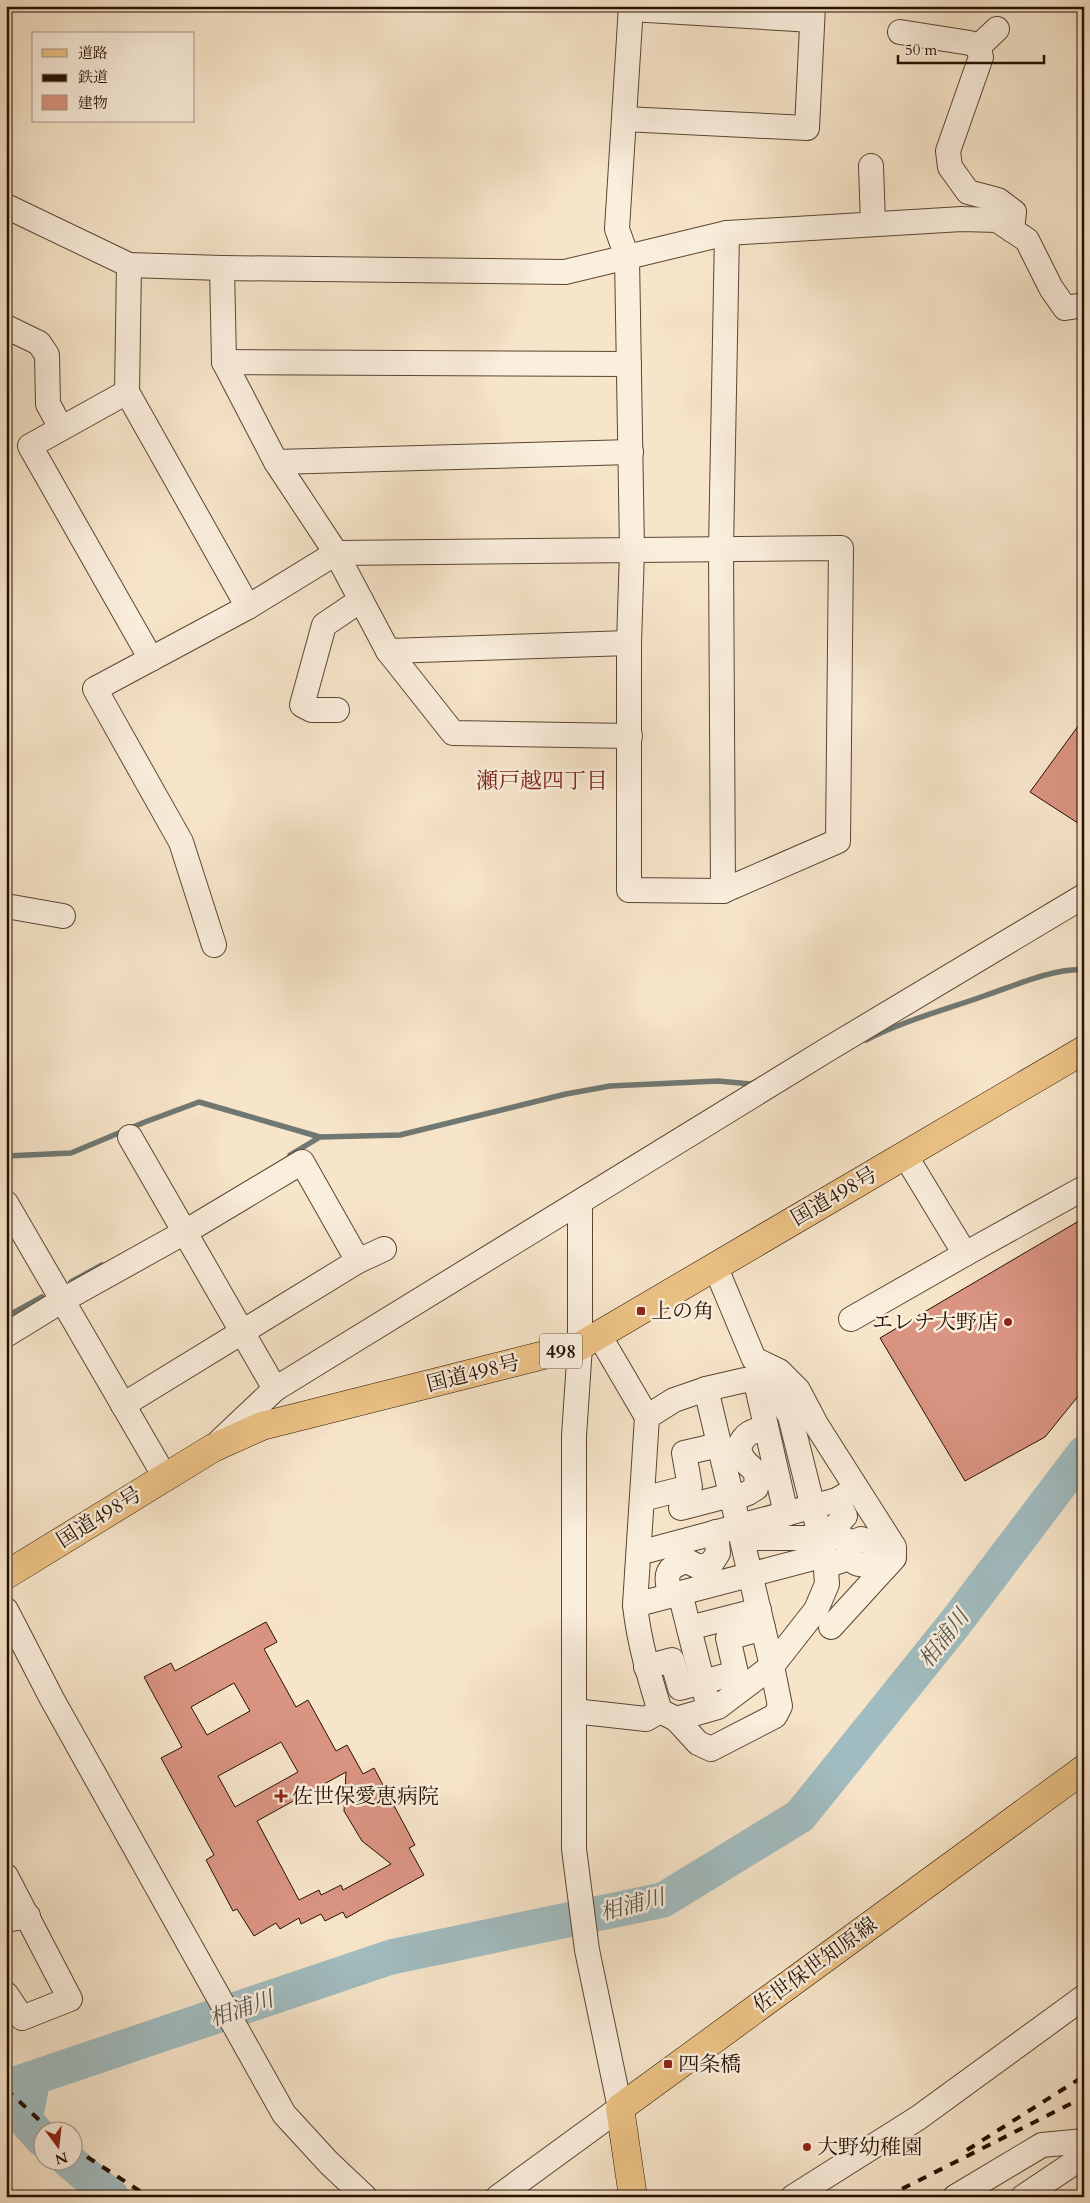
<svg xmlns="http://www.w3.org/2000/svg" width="1090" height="2203" font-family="Cardo,'Noto Serif JP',serif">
	<rect width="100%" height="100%" fill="#f7e5ca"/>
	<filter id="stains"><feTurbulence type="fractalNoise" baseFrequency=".004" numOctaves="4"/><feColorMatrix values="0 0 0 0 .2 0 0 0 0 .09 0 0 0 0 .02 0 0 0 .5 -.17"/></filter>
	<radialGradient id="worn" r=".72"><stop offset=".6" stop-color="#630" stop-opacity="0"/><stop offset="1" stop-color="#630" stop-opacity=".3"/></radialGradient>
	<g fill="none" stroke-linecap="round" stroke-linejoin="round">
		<g stroke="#707873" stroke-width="5.5">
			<path d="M866,1040c37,-19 78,-30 118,-44 30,-10 69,-28 100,-26"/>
			<polyline points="290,1155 320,1137"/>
			<polyline points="6,1156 71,1153 145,1122 199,1102 320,1137 400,1135 566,1094 610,1086 718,1081 751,1084 755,1082"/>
			<polyline points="71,1282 102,1265"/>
			<polyline points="6,1317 42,1297"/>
		</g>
		<g stroke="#a1bcc0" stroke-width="35">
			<polyline points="33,2079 25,2120 42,2139"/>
			<polyline points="6,2087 391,1957 663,1900 800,1816 956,1622 1084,1453"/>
			<polyline points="68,2160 112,2197"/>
		</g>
	</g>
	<g fill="#da9482" stroke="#261100" fill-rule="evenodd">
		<polygon points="1084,718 1084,827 1030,792"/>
		<polygon points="1084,1218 1084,1389 1045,1437 965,1481 880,1338"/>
		<path d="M266,1622l11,20 -13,7 32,58 12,-7 28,51 11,-6 16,29 11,-6 41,77 -6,3 15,27 -78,43 -3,-6 -18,9 -4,-7 -20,10 -2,-6 -19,11 -4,-6 -22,13 -17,-27 -4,2 -27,-51 8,-5 -53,-97 21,-11 -38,-70 27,-14 4,8zM234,1683l16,28 -43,24 -16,-28zM281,1742l17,30 -63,35 -17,-31zM346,1772l-2,39 18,30 29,23 -48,26 -2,-5 -20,10 -2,-5 -20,10 -42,-79z"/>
	</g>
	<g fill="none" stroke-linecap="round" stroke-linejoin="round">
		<defs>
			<g id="minor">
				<polyline points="631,9 812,20"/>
				<polyline points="900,32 970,43 978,47 981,57 948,151 950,167 968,192 998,200 1014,212 1012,230"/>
				<polyline points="978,47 997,29"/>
				<polyline points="624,119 807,128 813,6"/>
				<polyline points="871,166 873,224"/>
				<polyline points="6,206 129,265 222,268 565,272 727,233 962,219 997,220 1027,240 1051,288 1065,308 1084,305"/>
				<polyline points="129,265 127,392 248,607"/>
				<polyline points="222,268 224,362 276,462 336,553 388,651 453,733 630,736"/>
				<polyline points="6,327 39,343 47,355 48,404 61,428"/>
				<polyline points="224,362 629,364"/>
				<polyline points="127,392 30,446 151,659"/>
				<polyline points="276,462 631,452"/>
				<polyline points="388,651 629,643"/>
				<polyline points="337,710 312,710 302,705 324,625 361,600"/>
				<polyline points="723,891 721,549 727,233"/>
				<polyline points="6,906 63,916"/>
				<polyline points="214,945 181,842 95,689 248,607 336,553 841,548 838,841 723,891 629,890 629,643 632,550 627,257 617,229 631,6"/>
				<polyline points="130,1137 275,1389"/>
				<polyline points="905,1155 965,1254 1084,1188"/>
				<polyline points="6,1203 165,1477"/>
				<polyline points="715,1266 754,1359 779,1371 798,1390 817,1426 894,1547 894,1558 831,1627"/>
				<polyline points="851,1319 965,1254"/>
				<polyline points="6,1335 63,1300 185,1232 302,1162 358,1261"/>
				<polyline points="599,1335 647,1417"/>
				<path d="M745,1380l18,4 15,12 12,20 35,139 2,29 -11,26 -44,56 -54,41 -42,12 -16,-8c-11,-35 -21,-69 -25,-106l12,-188 27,-17 32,-11z"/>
				<polyline points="756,1382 786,1514"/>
				<polyline points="123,1405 358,1261 384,1249"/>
				<polyline points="220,1441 275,1389 830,1048 1084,896"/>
				<polyline points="642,1499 690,1487 684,1453 719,1445"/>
				<path d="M732,1499l16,-6 8,-5c2,-22 -3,-16 -13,-29 -2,-3 -3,-8 -4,-12 5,-13 13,-17 27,-18"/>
				<polyline points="837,1500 845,1516 839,1522 838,1531 842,1539 853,1542"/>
				<polyline points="681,1508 731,1495"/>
				<polyline points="742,1538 821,1538"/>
				<polyline points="639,1553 837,1500 847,1494"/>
				<path d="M826,1566l23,-8c9,8 14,8 25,2l1,-10 -4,-8 -10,-3c-10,4 -12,8 -12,19"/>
				<polyline points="680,1593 706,1696"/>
				<path d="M671,1596c-7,-21 -5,-29 16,-35l12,6 12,-3 7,-11 -2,-21"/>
				<polyline points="635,1605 825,1555"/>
				<polyline points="6,1610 52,1699 284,2114 329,2163 365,2197"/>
				<polyline points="689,1628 759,1610"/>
				<polyline points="646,1667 672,1660 680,1688 736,1673 728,1638 763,1628"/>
				<polyline points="574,1711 646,1719 660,1711"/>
				<polyline points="676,1719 698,1743 711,1749 775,1716 780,1706 772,1666 706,1389"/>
				<polyline points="6,1876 70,1999 22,2018 6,1994"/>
				<polyline points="6,1920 28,1916"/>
				<polyline points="498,2197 620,2108 587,1950 574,1849 574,1436 580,1346 580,1203"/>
				<polyline points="793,2197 918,2118 1084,1997"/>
				<polyline points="955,2197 1042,2145 1084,2141"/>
				<polyline points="1023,2197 1084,2156"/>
			</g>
			<polyline id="major" points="633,2197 620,2108 1084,1769"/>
			<polyline id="highway" points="6,1575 213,1448 262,1426 580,1346 1084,1050"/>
		</defs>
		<use href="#minor" stroke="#5a4632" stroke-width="26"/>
		<use href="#major" stroke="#261100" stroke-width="29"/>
		<use href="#highway" stroke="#261100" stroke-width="29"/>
		<use href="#minor" stroke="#faeedd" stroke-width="24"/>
		<use href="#major" stroke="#ecc285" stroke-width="28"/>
		<use href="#highway" stroke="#ecc285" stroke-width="28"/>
		<g stroke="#261100" stroke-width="4" stroke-dasharray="9 9" stroke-linecap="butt">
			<polyline points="6,2089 50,2130"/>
			<polyline points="72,2147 149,2197"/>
			<polyline points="967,2150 1084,2076"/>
			<polyline points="886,2197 1084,2097"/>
		</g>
	</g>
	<g fill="#8f2418" stroke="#faeedd" stroke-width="2">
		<rect x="636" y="1306" width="10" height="10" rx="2.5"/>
		<circle cx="1008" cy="1322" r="5"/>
		<path d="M278.5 1788.5h5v5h5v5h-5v5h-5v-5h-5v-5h5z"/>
		<rect x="663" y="2059" width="10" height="10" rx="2.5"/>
		<circle cx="807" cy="2147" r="5"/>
	</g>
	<g text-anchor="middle" stroke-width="5" stroke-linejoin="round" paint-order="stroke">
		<rect fill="#faeedd" stroke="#665342" stroke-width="1" x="540" y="1333.5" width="42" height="35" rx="4"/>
		<g font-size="20" font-weight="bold" fill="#261100">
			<text x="561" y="1358">498</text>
		</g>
		<g font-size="21" fill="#261100" stroke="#faeedd">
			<text transform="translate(834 1196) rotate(-30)" y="7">国道498号</text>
			<text transform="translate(473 1373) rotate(-14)" y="7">国道498号</text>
			<text transform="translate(99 1517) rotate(-32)" y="7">国道498号</text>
			<text transform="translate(815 1965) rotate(-36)" y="7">佐世保世知原線</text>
		</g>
		<g font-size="21" fill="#261100" stroke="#faeedd" text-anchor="start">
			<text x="651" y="1318">上の角</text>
			<text x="998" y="1329" text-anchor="end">エレナ大野店</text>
			<text x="292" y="1803">佐世保愛恵病院</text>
			<text x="678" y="2071">四条橋</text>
			<text x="817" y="2154">大野幼稚園</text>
		</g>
		<g font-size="22" fill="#7a1f14" stroke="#faeedd">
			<text x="542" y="788">瀬戸越四丁目</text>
		</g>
		<g font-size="22" font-style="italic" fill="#57554d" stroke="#faeedd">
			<text transform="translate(943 1638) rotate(-52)" y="8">相浦川</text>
			<text transform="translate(632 1904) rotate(-15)" y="8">相浦川</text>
			<text transform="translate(241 2008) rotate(-19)" y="8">相浦川</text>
		</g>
	</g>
	<rect width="1090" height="2203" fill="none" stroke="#f7e5ca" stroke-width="25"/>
	<rect x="8" y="8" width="1075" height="2188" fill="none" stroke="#261100" stroke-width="2.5"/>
	<rect x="12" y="12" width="1065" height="2178" fill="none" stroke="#261100"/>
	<rect x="32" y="32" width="162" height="90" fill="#faeedd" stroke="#a59685"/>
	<rect x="42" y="49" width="25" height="8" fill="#ecc285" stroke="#a59685"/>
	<text x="78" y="58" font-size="15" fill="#261100">道路</text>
	<rect x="42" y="74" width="25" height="8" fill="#261100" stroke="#a59685"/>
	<text x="78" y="82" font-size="15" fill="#261100">鉄道</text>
	<rect x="42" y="95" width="25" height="15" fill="#da9482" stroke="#a59685"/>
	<text x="78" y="108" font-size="15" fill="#261100">建物</text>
	<g transform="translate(58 2146) rotate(165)"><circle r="24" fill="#faeedd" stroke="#a59685"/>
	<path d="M0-4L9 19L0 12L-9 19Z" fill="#8f2418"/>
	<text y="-8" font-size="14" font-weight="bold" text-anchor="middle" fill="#261100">N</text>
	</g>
	<path d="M898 55v8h146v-8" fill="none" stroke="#261100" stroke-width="2.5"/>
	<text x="905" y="55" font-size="15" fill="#261100" stroke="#faeedd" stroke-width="4" paint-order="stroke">50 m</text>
	<rect width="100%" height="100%" filter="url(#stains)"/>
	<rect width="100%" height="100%" fill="url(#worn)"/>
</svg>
